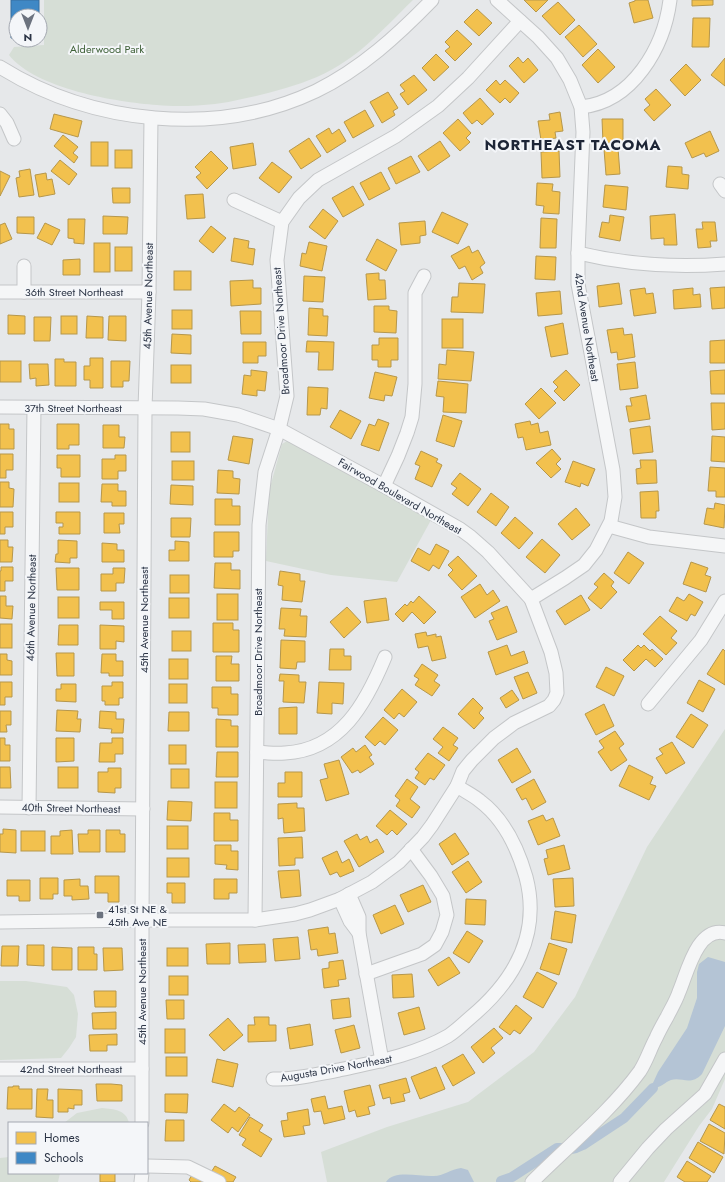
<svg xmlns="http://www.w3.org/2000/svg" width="725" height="1182" font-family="Jost,sans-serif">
	<rect width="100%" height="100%" fill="#e6e8ea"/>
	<g fill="#d6ded6">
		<path d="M44,0h369c-31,30 -55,59 -96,77 -24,10 -50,17 -75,22 -9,2 -18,4 -27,5 -18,2 -40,3 -58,1 -41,-3 -121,-16 -148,-50l5,-8 30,-2z"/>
		<polygon points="294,440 431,520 397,582 331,575 266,561 269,491 282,444 287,441"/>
		<polygon points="725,729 725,1079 712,1109 699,1126 664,1182 327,1182 321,1152 387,1127 468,1102 534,1052 575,997 647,847"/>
		<polygon points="0,981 26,981 67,987 74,995 78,1014 76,1037 69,1048 61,1058 0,1060"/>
		<path d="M102,1108c12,1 24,2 27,15h-65l13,-10z"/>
		<polygon points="9,1157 9,1173 60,1173 58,1182 0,1182 0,1158"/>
	</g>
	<g fill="#b4c4d5">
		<path d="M708,957l17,5v64l-23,48c-11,12 -20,3 -31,6 -6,2 -10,8 -18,8l-1,-3 6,-13 29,-44 10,-30v-26l2,-8z"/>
		<path d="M461,1168l7,2 6,12h-88c8,-13 34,-5 48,-6 9,0 17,-7 27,-8z"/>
	</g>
	<g fill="#f2c14e" stroke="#b6974b">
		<polygon points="524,0 548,0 536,12"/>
		<polygon points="635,0 648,0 653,18 634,23 629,3 635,1"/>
		<polygon points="692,0 713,0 713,5 692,6"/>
		<polygon points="558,2 575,20 560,35 542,16"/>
		<polygon points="477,9 492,23 479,36 464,22"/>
		<polygon points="693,18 710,18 709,47 692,47"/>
		<polygon points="579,25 597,44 583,57 565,37"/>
		<polygon points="457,30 472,44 455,61 445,51 450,47 445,42"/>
		<polygon points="598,49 615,67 598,83 582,65"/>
		<polygon points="436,54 449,67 434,81 422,68"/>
		<polygon points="518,57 523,63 528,58 538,70 524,83 509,66"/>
		<polygon points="725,58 725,86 711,75"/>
		<polygon points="686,64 701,80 685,96 670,80"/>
		<polygon points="414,75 427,90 408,105 400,94 405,91 400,85"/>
		<polygon points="496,80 500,85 505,80 519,93 510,103 505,98 500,103 486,90"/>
		<polygon points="656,89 671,105 654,121 644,110 650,105 645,99"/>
		<polygon points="388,92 398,108 393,111 395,115 382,123 370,102"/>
		<polygon points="480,98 494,114 482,125 477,120 472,124 463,113"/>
		<polygon points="365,110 374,126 353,138 344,122"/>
		<polygon points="560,112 563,131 555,132 556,138 541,140 538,121 550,120 549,114"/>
		<polygon points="54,114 82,121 78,137 50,129"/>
		<polygon points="458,119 471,133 466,138 470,142 460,151 443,133"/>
		<polygon points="602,119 623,119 623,143 603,143"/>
		<polygon points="329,128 332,134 339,129 346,141 327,153 316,136"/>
		<polygon points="710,131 719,151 706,157 704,153 692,158 685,143"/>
		<polygon points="63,135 78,147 73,153 78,157 74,163 54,146"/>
		<polygon points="309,138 321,156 301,169 289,151"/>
		<polygon points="440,141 450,156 428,171 418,156"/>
		<rect x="91" y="142" width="17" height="24"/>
		<polygon points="253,143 256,165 233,169 230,147"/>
		<polygon points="618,148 620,174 606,175 604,149"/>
		<rect x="115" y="150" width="17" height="18"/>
		<polygon points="211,151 228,168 207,189 196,177 201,173 195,167"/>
		<polygon points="559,151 560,177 542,178 541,152"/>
		<polygon points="411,156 420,172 396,184 388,168"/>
		<polygon points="60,160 77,174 69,185 51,171"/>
		<polygon points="272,162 292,177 279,193 259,178"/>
		<polygon points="668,166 682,167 682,174 689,175 688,189 666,187"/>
		<polygon points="30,169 34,195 19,197 16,178 20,177 19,171"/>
		<polygon points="0,171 10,176 0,196"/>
		<polygon points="381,172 390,189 369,200 360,183"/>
		<polygon points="46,173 47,180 52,179 55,194 39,197 35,175"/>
		<polygon points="537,183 553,184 552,191 560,192 559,214 543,213 544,206 536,205"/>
		<polygon points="605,185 628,187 626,210 603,207"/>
		<polygon points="353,186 364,205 343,217 332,198"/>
		<polygon points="112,188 130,188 130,203 113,203"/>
		<polygon points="203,194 205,218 187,219 185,195"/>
		<polygon points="323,209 338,221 325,239 309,227"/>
		<polygon points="442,212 468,224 458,244 432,232"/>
		<polygon points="675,214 677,245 664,245 664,238 651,239 650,216"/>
		<polygon points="610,215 624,217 620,241 599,237 602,222 609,223"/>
		<polygon points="103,216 128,217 127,234 103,234"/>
		<polygon points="17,217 34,217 34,234 17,233"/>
		<polygon points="541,218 557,219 556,248 540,248"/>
		<polygon points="68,219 85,219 84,244 74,243 74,239 68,238"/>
		<polygon points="425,221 426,235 420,236 420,243 401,245 399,223"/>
		<polygon points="702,222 715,222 717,241 710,241 711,247 698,248 696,229 703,229"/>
		<polygon points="5,223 12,239 0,244 0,225"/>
		<polygon points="45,223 60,230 52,245 37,238"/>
		<polygon points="211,226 226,238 213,253 199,241"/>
		<polygon points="234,238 249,241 248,248 255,249 253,265 231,261"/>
		<polygon points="377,239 397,250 386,271 366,260"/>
		<polygon points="309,242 327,246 322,271 300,266 302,253 306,254"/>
		<rect x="94" y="243" width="16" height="29"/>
		<polygon points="469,246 472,253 478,250 485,263 480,267 483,273 472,280 465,266 459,269 451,256"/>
		<rect x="115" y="247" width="17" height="24"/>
		<polygon points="536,256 556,257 555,280 535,279"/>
		<polygon points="80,259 80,275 63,275 63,260"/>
		<rect x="174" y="271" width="17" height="19"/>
		<polygon points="379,273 379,280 385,280 386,299 368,300 366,274"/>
		<polygon points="304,276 325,277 323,302 303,301"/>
		<polygon points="253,280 253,288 261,288 261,304 231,306 230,281"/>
		<polygon points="459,283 485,284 483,313 451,312 452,297 458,297"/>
		<polygon points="619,283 622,304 599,307 597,286"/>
		<polygon points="725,287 725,308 712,309 710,288"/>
		<polygon points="645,288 646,294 653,293 656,313 634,316 630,290"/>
		<polygon points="693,288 693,295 700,294 701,307 674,309 673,290"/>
		<polygon points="560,291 562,314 538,316 536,293"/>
		<polygon points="374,306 389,306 389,310 397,311 396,333 374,332"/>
		<polygon points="309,308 323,309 323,316 328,316 327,336 308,335"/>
		<rect x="172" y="310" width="20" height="19"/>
		<polygon points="240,311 261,311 261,334 241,334"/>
		<polygon points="8,315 25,316 25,334 8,334"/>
		<rect x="61" y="316" width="16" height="18"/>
		<polygon points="87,316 103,317 103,338 86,338"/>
		<polygon points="109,316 126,316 126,341 108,340"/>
		<polygon points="34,317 51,317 50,341 34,341"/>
		<rect x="442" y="319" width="21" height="29"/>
		<polygon points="563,323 568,354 551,357 545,327"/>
		<polygon points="623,328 624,335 632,334 635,357 618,360 617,352 611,353 607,330"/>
		<polygon points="172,334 191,335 191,354 171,353"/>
		<polygon points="379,338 398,338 398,360 391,360 391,367 378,367 378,360 372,360 372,345 379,345"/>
		<polygon points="725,340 725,363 710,363 710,341"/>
		<polygon points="307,341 334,342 333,370 318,370 319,352 306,352"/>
		<polygon points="243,342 266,342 266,356 258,356 258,363 243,363"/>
		<polygon points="447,350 474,352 471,381 438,379 439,364 446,365"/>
		<polygon points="90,358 103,358 103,388 90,388 90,380 84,380 84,366 90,366"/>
		<polygon points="55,359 64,359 64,362 76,362 76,386 55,386"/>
		<rect x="0" y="361" width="21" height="21"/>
		<polygon points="111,361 130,361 129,381 123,381 123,387 111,387"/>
		<polygon points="635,362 638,388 620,390 617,364"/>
		<polygon points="29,364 48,364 49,385 36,386 36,378 30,379"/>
		<rect x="171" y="365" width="20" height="18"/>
		<polygon points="251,370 267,372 265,391 257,390 257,396 242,394 244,375 251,376"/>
		<polygon points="566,370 580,385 564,401 554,391 558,387 553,382"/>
		<polygon points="725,370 725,394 711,394 710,371"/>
		<polygon points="375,372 397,377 392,396 385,395 384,401 369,398"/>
		<polygon points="438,381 468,384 466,413 443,412 444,397 436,396"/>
		<polygon points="308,387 328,388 327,409 321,408 320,415 307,415"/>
		<polygon points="541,388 556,403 539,419 525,404"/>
		<polygon points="646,395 650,419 629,422 626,406 632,406 630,398"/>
		<polygon points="711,403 725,403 725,429 712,430"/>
		<polygon points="340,410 361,421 351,439 330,427"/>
		<polygon points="443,415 462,421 454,447 436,441"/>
		<polygon points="378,419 389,423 379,451 361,445 369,424 375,426"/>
		<polygon points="530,421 531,425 538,423 540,433 548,431 551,445 526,450 523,437 518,438 515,424"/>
		<polygon points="0,424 9,424 9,429 14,429 14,449 0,449"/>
		<polygon points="57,424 79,424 79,445 69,445 69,449 57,449"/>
		<polygon points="103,425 119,425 119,437 125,437 124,448 103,448"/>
		<polygon points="650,426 653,452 633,454 630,429"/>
		<rect x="171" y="432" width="19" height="20"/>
		<polygon points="233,436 253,439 249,464 228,460"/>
		<polygon points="712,436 725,437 725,462 711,461"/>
		<polygon points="552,449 561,459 556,464 561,469 551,478 536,463"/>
		<polygon points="421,451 438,459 436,462 442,465 432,487 415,479 420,466 415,464"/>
		<polygon points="0,454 13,454 13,470 6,470 6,478 0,478"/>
		<polygon points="57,455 80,455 80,477 61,477 61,468 57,468"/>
		<polygon points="115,455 126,455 126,471 118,471 118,479 102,479 102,459 115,459"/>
		<polygon points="640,460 656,460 657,483 637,484 636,469 641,468"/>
		<rect x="172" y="461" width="22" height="19"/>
		<polygon points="573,461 595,469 588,486 581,483 580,487 565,482"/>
		<polygon points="710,467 725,468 725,497 716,497 716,491 708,491"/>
		<polygon points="218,470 233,471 233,478 240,479 239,494 217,493"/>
		<polygon points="460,473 481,489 468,506 452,494 457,488 451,484"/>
		<polygon points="0,482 9,482 9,488 14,489 13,507 0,507"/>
		<rect x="59" y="483" width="20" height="19"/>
		<polygon points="102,484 118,484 118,491 126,491 126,506 112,506 112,502 101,502"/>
		<polygon points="171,485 193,486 193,505 170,504"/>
		<polygon points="658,491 659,511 656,511 656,518 641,518 640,492"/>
		<polygon points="491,493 509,507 496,526 477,512"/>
		<polygon points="215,499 232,499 232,506 240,506 240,525 215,525"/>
		<polygon points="715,503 725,505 724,528 704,524 707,508 714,509"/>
		<polygon points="576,508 590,525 572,540 558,524"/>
		<polygon points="0,512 13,512 13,527 5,527 5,534 0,534"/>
		<polygon points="56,512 80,512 80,534 59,534 59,527 63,527 63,523 56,523"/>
		<polygon points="104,513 124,513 124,524 119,524 120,533 104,533"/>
		<polygon points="515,517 533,533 519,549 501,533"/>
		<polygon points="171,518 191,518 190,537 171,537"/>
		<polygon points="214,532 239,532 239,551 233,551 233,557 214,557"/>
		<polygon points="542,539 560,555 545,573 526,557"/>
		<polygon points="0,540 8,540 8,547 13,547 12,562 0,562"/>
		<polygon points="58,540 77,541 77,558 70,558 70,563 55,562 56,554 58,554"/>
		<polygon points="175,541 189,542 189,561 169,561 169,550 175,550"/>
		<polygon points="102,543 117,544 117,550 124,550 124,562 102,562"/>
		<polygon points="436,544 449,551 439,569 433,565 429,571 411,561 418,548 430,555"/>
		<polygon points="628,552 644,563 629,584 614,573"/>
		<polygon points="458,556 477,576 462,590 448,575 453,570 448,565"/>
		<polygon points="691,562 708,568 705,575 711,577 706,592 683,584"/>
		<polygon points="215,563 231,563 231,570 240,570 240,589 214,588"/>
		<polygon points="1,567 13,567 13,581 5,581 5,591 0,591 0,571 1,571"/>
		<polygon points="56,568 79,568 79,590 57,590"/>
		<polygon points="113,568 125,568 124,583 116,583 116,591 101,591 101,574 113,574"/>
		<polygon points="280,571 300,574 300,581 305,581 302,602 282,600 283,586 278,585"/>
		<polygon points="604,573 614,582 611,586 617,592 601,609 588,598 598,587 594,584"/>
		<rect x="170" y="575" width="19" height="18"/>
		<polygon points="480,584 487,595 493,590 500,601 475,618 461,597"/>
		<rect x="217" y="594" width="21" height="26"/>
		<polygon points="689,594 703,602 695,616 691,614 687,621 669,611 677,597 684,601"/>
		<polygon points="581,595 590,610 565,625 556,611"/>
		<polygon points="0,596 6,596 6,606 13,606 12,619 0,618"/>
		<polygon points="419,596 436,612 424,624 412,612 403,622 395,614 405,604 407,606 411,601 413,603"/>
		<rect x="58" y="597" width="21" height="21"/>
		<rect x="169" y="598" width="20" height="20"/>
		<polygon points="386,598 389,620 367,623 364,601"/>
		<polygon points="100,602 124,602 124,619 112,619 112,610 100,610"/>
		<polygon points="507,606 517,632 497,640 489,621 494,619 491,613"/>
		<polygon points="347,607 361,622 344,638 330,622"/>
		<polygon points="281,608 301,609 300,616 307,616 306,637 284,636 285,629 279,629"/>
		<polygon points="660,616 677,631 671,638 677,643 666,655 643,634"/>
		<polygon points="213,623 233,623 233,630 239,630 239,652 213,652"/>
		<rect x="0" y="624" width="12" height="24"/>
		<polygon points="59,625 78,625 78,645 58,645"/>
		<polygon points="100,625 124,626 124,642 116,641 116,649 100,649"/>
		<rect x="172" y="631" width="19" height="20"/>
		<polygon points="426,632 427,636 436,634 436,637 441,636 446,658 432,661 428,646 418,648 415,634"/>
		<polygon points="281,640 305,641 305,662 297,662 296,669 280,668"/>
		<polygon points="507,645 511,656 524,651 528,663 496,675 488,652"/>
		<polygon points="638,645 641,648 644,645 650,651 652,649 663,659 655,667 646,659 634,671 623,660"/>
		<polygon points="330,649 344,649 344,656 351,656 351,670 329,670"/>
		<polygon points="723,649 725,651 725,685 707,674"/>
		<polygon points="56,653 74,653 74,676 57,676"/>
		<polygon points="0,654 7,654 7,660 12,661 12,675 0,675"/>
		<polygon points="102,654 116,654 116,661 123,661 123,676 109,676 109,673 101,673"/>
		<polygon points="216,656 232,656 231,664 239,664 239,681 216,681"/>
		<rect x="169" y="659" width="19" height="20"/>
		<polygon points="422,664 438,675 434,681 440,685 432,696 415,685 419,679 414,676"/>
		<polygon points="606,667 624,676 614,696 596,687"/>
		<polygon points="528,672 537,693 523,699 514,677"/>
		<polygon points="280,674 299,675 299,682 306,682 304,703 283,702 284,681 279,681"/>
		<polygon points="699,680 715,689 703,712 687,703"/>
		<polygon points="0,682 12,682 12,697 5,697 5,705 0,705"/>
		<polygon points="112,682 123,682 123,698 119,698 119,705 105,705 105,701 102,701 102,686 112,686"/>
		<polygon points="319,682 344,683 343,704 332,703 332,714 317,713"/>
		<polygon points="61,684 76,684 76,702 56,701 56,689 61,689"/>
		<rect x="169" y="684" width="18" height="19"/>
		<polygon points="212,687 231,687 231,694 238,694 238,715 218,715 218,708 212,708"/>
		<polygon points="402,689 417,702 404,717 399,713 394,719 384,710"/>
		<polygon points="512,690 519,700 506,708 500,698"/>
		<polygon points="473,698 483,708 479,713 484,718 474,729 458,714"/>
		<polygon points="604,704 614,726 596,735 585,714"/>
		<polygon points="297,707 297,734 279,734 279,708"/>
		<polygon points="57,710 78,711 77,719 81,719 80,732 56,731"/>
		<polygon points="0,711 11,711 11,725 6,725 7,732 0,732"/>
		<polygon points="100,711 116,712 116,719 124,719 123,733 111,733 112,729 99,728"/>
		<polygon points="169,712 189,712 189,731 168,731"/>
		<polygon points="691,714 708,725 693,748 676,737"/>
		<polygon points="383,717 398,730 385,745 380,741 375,746 365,737"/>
		<polygon points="216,719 231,720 231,726 238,726 238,747 216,747"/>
		<polygon points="443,727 458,738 453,745 458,748 449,761 438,753 443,747 433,739"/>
		<polygon points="615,731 624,744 619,748 627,760 611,771 598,752 604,748 599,741"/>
		<polygon points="0,738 5,738 5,745 10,745 10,761 0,761"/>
		<polygon points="56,738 74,738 74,761 56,762"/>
		<polygon points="112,738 123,738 123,754 115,754 115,762 99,762 100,743 112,743"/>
		<polygon points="672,742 685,763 666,774 656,758 663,754 659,749"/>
		<rect x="169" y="745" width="17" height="19"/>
		<polygon points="365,745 372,755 369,757 374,764 360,773 358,770 352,773 341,757 353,748 356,752"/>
		<polygon points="517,748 531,772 512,783 498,760"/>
		<polygon points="217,752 238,752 238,777 216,777"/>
		<polygon points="428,753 445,765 434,780 430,778 425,785 415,778 419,772 415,769"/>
		<polygon points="339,760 349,794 326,801 320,780 328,778 324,764"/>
		<polygon points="629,765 653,777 650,784 656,786 649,800 619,786"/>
		<polygon points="0,767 10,767 11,788 0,788"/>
		<rect x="58" y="767" width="20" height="21"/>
		<polygon points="108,768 121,768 121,788 115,788 115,793 98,792 98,772 108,772"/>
		<rect x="171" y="769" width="18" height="19"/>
		<polygon points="285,772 302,772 302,797 278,797 278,783 285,783"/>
		<polygon points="407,779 418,787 410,799 420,807 412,818 396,806 400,800 395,796"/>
		<polygon points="534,779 546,802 532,810 526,798 522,800 516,789"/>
		<rect x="215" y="782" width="22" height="26"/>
		<polygon points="168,801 192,802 191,821 167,820"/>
		<polygon points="297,803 297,808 304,808 305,831 284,833 283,818 278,819 278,804"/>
		<polygon points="390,810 407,824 397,835 392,830 387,835 376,826"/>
		<polygon points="214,813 230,813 230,820 238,820 238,841 214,841"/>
		<polygon points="543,815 546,821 553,818 560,836 538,845 528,821"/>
		<rect x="167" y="826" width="21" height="23"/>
		<polygon points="3,829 16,830 16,853 0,852 0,834 3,834"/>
		<polygon points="72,830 73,854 51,854 51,836 60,836 60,831"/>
		<polygon points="88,830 100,830 100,852 79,852 78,834 88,834"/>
		<polygon points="106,830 120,830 120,834 125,834 125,852 106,852"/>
		<rect x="21" y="831" width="24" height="20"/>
		<polygon points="455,833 469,854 452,865 439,844"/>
		<polygon points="357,834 360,840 367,836 370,843 377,839 384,852 359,867 344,841"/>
		<polygon points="302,837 303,858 295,858 295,865 279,866 278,838"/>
		<polygon points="215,845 231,845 231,851 238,851 238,870 226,869 227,865 215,864"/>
		<polygon points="564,845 570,869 548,875 544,859 548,858 546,850"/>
		<polygon points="337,851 342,863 349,859 354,871 340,877 337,872 330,875 322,858"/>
		<rect x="167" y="858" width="22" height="19"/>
		<polygon points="468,861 482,882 466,893 452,872"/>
		<polygon points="299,870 301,896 281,898 278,871"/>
		<polygon points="95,876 119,876 119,902 108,902 108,893 95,893"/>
		<polygon points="40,878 58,878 58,894 53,894 53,899 40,899"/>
		<polygon points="573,878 574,906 555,907 553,879"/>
		<polygon points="80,879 80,886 88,886 89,899 72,900 72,896 64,896 64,880"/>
		<polygon points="214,879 237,879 237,893 229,893 229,899 214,899"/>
		<polygon points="7,880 30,880 30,901 19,901 19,896 7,896"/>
		<polygon points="167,883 185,883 185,903 172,903 172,893 167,893"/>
		<polygon points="423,885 431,902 408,912 400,895"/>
		<polygon points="466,899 486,900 485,925 465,924"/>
		<polygon points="395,905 404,924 381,934 373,915"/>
		<polygon points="555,911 576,915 572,943 551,939"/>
		<polygon points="328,927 329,934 335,933 338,953 318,956 317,949 311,950 308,930"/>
		<polygon points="467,931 483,941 469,963 453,953"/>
		<polygon points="298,937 300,959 275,961 273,939"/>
		<polygon points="230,943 230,964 207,964 206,944"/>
		<polygon points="549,943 567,949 559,975 540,969"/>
		<polygon points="265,944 266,962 239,963 238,945"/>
		<polygon points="27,945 44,945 44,966 27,965"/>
		<polygon points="2,946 19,946 18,966 1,966"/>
		<polygon points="52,947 72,948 72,970 52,970"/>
		<polygon points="78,947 94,947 94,954 97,954 97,970 78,970"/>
		<polygon points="103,948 122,948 123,970 104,971"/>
		<rect x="167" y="948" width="21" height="18"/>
		<polygon points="449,957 460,973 438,986 428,970"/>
		<polygon points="343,960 346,979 338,980 339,986 324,988 322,969 329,968 329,962"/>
		<polygon points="537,972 557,983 543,1008 523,997"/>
		<polygon points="412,974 414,997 393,998 392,975"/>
		<rect x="169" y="976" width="19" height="19"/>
		<polygon points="94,991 116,991 116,1007 95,1007"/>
		<polygon points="349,998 351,1017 333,1019 331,1000"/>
		<polygon points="166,1000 184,1000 184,1019 167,1019"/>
		<polygon points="516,1005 532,1018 520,1034 514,1030 510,1035 499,1027"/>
		<polygon points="419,1007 425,1029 404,1035 398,1013"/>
		<polygon points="116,1012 116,1029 93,1029 92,1013"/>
		<polygon points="254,1017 269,1017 269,1025 276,1025 276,1041 248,1042 248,1025 255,1025"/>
		<polygon points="228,1018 243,1035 224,1051 209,1035"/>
		<polygon points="310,1024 313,1045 290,1049 287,1028"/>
		<polygon points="354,1025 360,1048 341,1053 335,1030"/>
		<polygon points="494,1028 503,1038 491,1048 495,1053 483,1063 471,1047"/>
		<rect x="165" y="1029" width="20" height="24"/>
		<polygon points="117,1034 117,1045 107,1045 107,1051 90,1051 89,1035"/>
		<polygon points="463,1054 475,1073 453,1086 442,1066"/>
		<rect x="166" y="1057" width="21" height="19"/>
		<polygon points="217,1059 238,1064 233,1087 212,1082"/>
		<polygon points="436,1067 445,1089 420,1099 411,1077"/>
		<polygon points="406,1078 410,1092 403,1094 405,1101 391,1104 390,1097 383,1099 379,1085"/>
		<polygon points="96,1084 111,1084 122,1085 122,1101 97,1101"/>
		<polygon points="370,1085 375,1105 368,1107 370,1114 357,1117 355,1110 349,1112 344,1091"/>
		<polygon points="13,1086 19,1086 19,1089 32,1089 32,1109 7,1109 8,1087 13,1087"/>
		<polygon points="37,1089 48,1089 47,1100 53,1100 53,1118 36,1117"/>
		<polygon points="58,1089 82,1090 82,1105 74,1105 74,1109 68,1108 68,1112 58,1112"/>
		<polygon points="165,1094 188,1094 187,1113 165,1112"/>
		<polygon points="325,1096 328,1109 342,1106 345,1119 324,1124 321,1111 314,1112 311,1099"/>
		<polygon points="224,1104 235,1112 239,1107 250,1115 238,1132 232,1127 228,1133 211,1120"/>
		<polygon points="719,1104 725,1107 725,1129 710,1120"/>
		<polygon points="308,1109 310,1125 303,1126 305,1134 284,1137 281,1121 288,1120 287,1113"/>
		<polygon points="250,1117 263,1125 259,1131 272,1139 261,1157 242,1145 246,1139 239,1135"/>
		<polygon points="166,1120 184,1120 184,1141 165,1141"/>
		<polygon points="709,1124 725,1133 724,1154 700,1141"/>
		<polygon points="698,1142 723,1157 714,1173 689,1158"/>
		<polygon points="687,1161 711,1176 707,1182 685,1182 677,1177"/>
		<polygon points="215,1166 236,1177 233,1182 224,1182 210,1174"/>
		<rect x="100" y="1173" width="15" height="9"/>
		<polygon points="193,1173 207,1182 191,1182 189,1180"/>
	</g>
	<polygon fill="#3f88c5" stroke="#396f9f" points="11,0 39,0 39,16 16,16 16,38 11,38"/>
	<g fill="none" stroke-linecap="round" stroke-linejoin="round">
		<g stroke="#b4c4d5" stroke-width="10">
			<polyline points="571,1149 576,1148 583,1145 624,1118 653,1088"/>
			<polyline points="501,1181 512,1177 557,1148 563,1148"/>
		</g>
		<defs>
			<g id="minor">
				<polyline points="497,0 538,37 557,58 570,80 581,107 583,132 578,253 578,284 613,470 615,497 611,521 596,550 584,565 565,578 531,599"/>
				<path d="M0,67c91,57 217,71 316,24 45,-22 82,-56 116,-91"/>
				<path d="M581,107c52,-5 83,-60 89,-107"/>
				<polyline points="0,114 7,123 14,139"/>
				<polyline points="720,184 725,191"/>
				<polyline points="234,200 282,222"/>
				<path d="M578,253c50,12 96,15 147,11"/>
				<polyline points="24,266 24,292"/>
				<polyline points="0,292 149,292"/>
				<polyline points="0,407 178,408 204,409 238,415 279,429 384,486 460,529 471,537 488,552 531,599 551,652 556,673 557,693 554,700 549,706 514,723 494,738 472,760 463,771 457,786 432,825 423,837 399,862 372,882 340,899 310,910 295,914 255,920 142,920 0,922"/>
				<polyline points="384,486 398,456 407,433 412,417 415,384 415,293 424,276"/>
				<polyline points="609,526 649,537 725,546"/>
				<polyline points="648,704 701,640 725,601"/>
				<path d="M257,752c9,1 19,2 28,1 56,-3 81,-50 100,-96"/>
				<polyline points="0,807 143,809"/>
				<polyline points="29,808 34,408"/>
				<polyline points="349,894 359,917 359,933 382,1061"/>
				<polyline points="340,899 350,921 359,933"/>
				<polyline points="255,920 259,525 265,472 279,429 287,396 277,260 282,222 299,198 318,180 396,136 438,106 468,78 520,21"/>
				<polyline points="366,974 422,954 435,945 442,932 447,915 443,896 431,876 411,849"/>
				<polyline points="0,1069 142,1069"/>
				<path d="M273,1079c22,1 44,-5 66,-9 36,-8 76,-15 109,-34 8,-5 16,-13 23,-19 43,-36 70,-83 55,-140 -8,-28 -22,-58 -46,-76 -7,-6 -16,-10 -23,-15"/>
				<polyline points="142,1123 142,920 145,408 149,292 151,118"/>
				<polyline points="147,1166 188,1167 219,1182"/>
				<polyline points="141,1182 142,1173"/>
				<path d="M532,1182c35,-35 79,-71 108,-111 7,-11 10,-22 16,-33 3,-7 7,-14 11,-21 4,-8 9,-16 12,-25 8,-18 18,-66 46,-59"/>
				<polyline points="620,1182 648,1148 666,1129 705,1094 725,1059"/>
			</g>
		</defs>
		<use href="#minor" stroke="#c4c6c8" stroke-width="15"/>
		<use href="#minor" stroke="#f5f6f7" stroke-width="13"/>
	</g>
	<rect fill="#6c737f" stroke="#f4f6f9" stroke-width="1.5" x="96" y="911" width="8" height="8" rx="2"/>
	<g text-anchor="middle" stroke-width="4" stroke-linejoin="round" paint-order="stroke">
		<g font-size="11" fill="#3f6138" stroke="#f4f6f9">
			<text x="107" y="53">Alderwood Park</text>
		</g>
		<g font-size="11" fill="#2b3445" stroke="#f4f6f9">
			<text x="74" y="296">36th Street Northeast</text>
			<text transform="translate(148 296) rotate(-89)" y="4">45th Avenue Northeast</text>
			<text transform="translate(587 327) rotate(81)" y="4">42nd Avenue Northeast</text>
			<text transform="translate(281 331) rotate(-94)" y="4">Broadmoor Drive Northeast</text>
			<text x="73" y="412">37th Street Northeast</text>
			<text transform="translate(400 496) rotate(30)" y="4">Fairwood Boulevard Northeast</text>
			<text transform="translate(31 608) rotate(-89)" y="4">46th Avenue Northeast</text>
			<text transform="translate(144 620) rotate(-90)" y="4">45th Avenue Northeast</text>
			<text transform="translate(258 652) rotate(-90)" y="4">Broadmoor Drive Northeast</text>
			<text transform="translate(71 808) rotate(1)" y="4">40th Street Northeast</text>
			<text transform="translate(142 992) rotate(-90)" y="4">45th Avenue Northeast</text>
			<text transform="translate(336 1068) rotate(-10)" y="4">Augusta Drive Northeast</text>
			<text x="71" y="1073">42nd Street Northeast</text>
		</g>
		<g font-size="11" fill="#2b3445" stroke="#f4f6f9" text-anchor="start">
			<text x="108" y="913">41st St NE &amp;<tspan x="108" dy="13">45th Ave NE</tspan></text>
		</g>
		<g font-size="15" font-weight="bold" letter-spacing="1" fill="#1d2536" stroke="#f4f6f9">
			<text x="573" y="150">NORTHEAST TACOMA</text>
		</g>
	</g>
	<rect x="8" y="1122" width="140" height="52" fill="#f4f6f9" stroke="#a4a8b1"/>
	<rect x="16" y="1132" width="20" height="12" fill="#f2c14e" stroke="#a4a8b1"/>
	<text x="44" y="1142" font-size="12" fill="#2b3445">Homes</text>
	<rect x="16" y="1152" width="20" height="12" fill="#3f88c5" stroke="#a4a8b1"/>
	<text x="44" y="1162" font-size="12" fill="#2b3445">Schools</text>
	<g transform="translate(28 28) rotate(180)"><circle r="19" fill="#f4f6f9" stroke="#a4a8b1"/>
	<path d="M0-3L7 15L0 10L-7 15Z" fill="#6c737f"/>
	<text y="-6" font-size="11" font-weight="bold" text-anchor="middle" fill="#2b3445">N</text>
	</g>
</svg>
